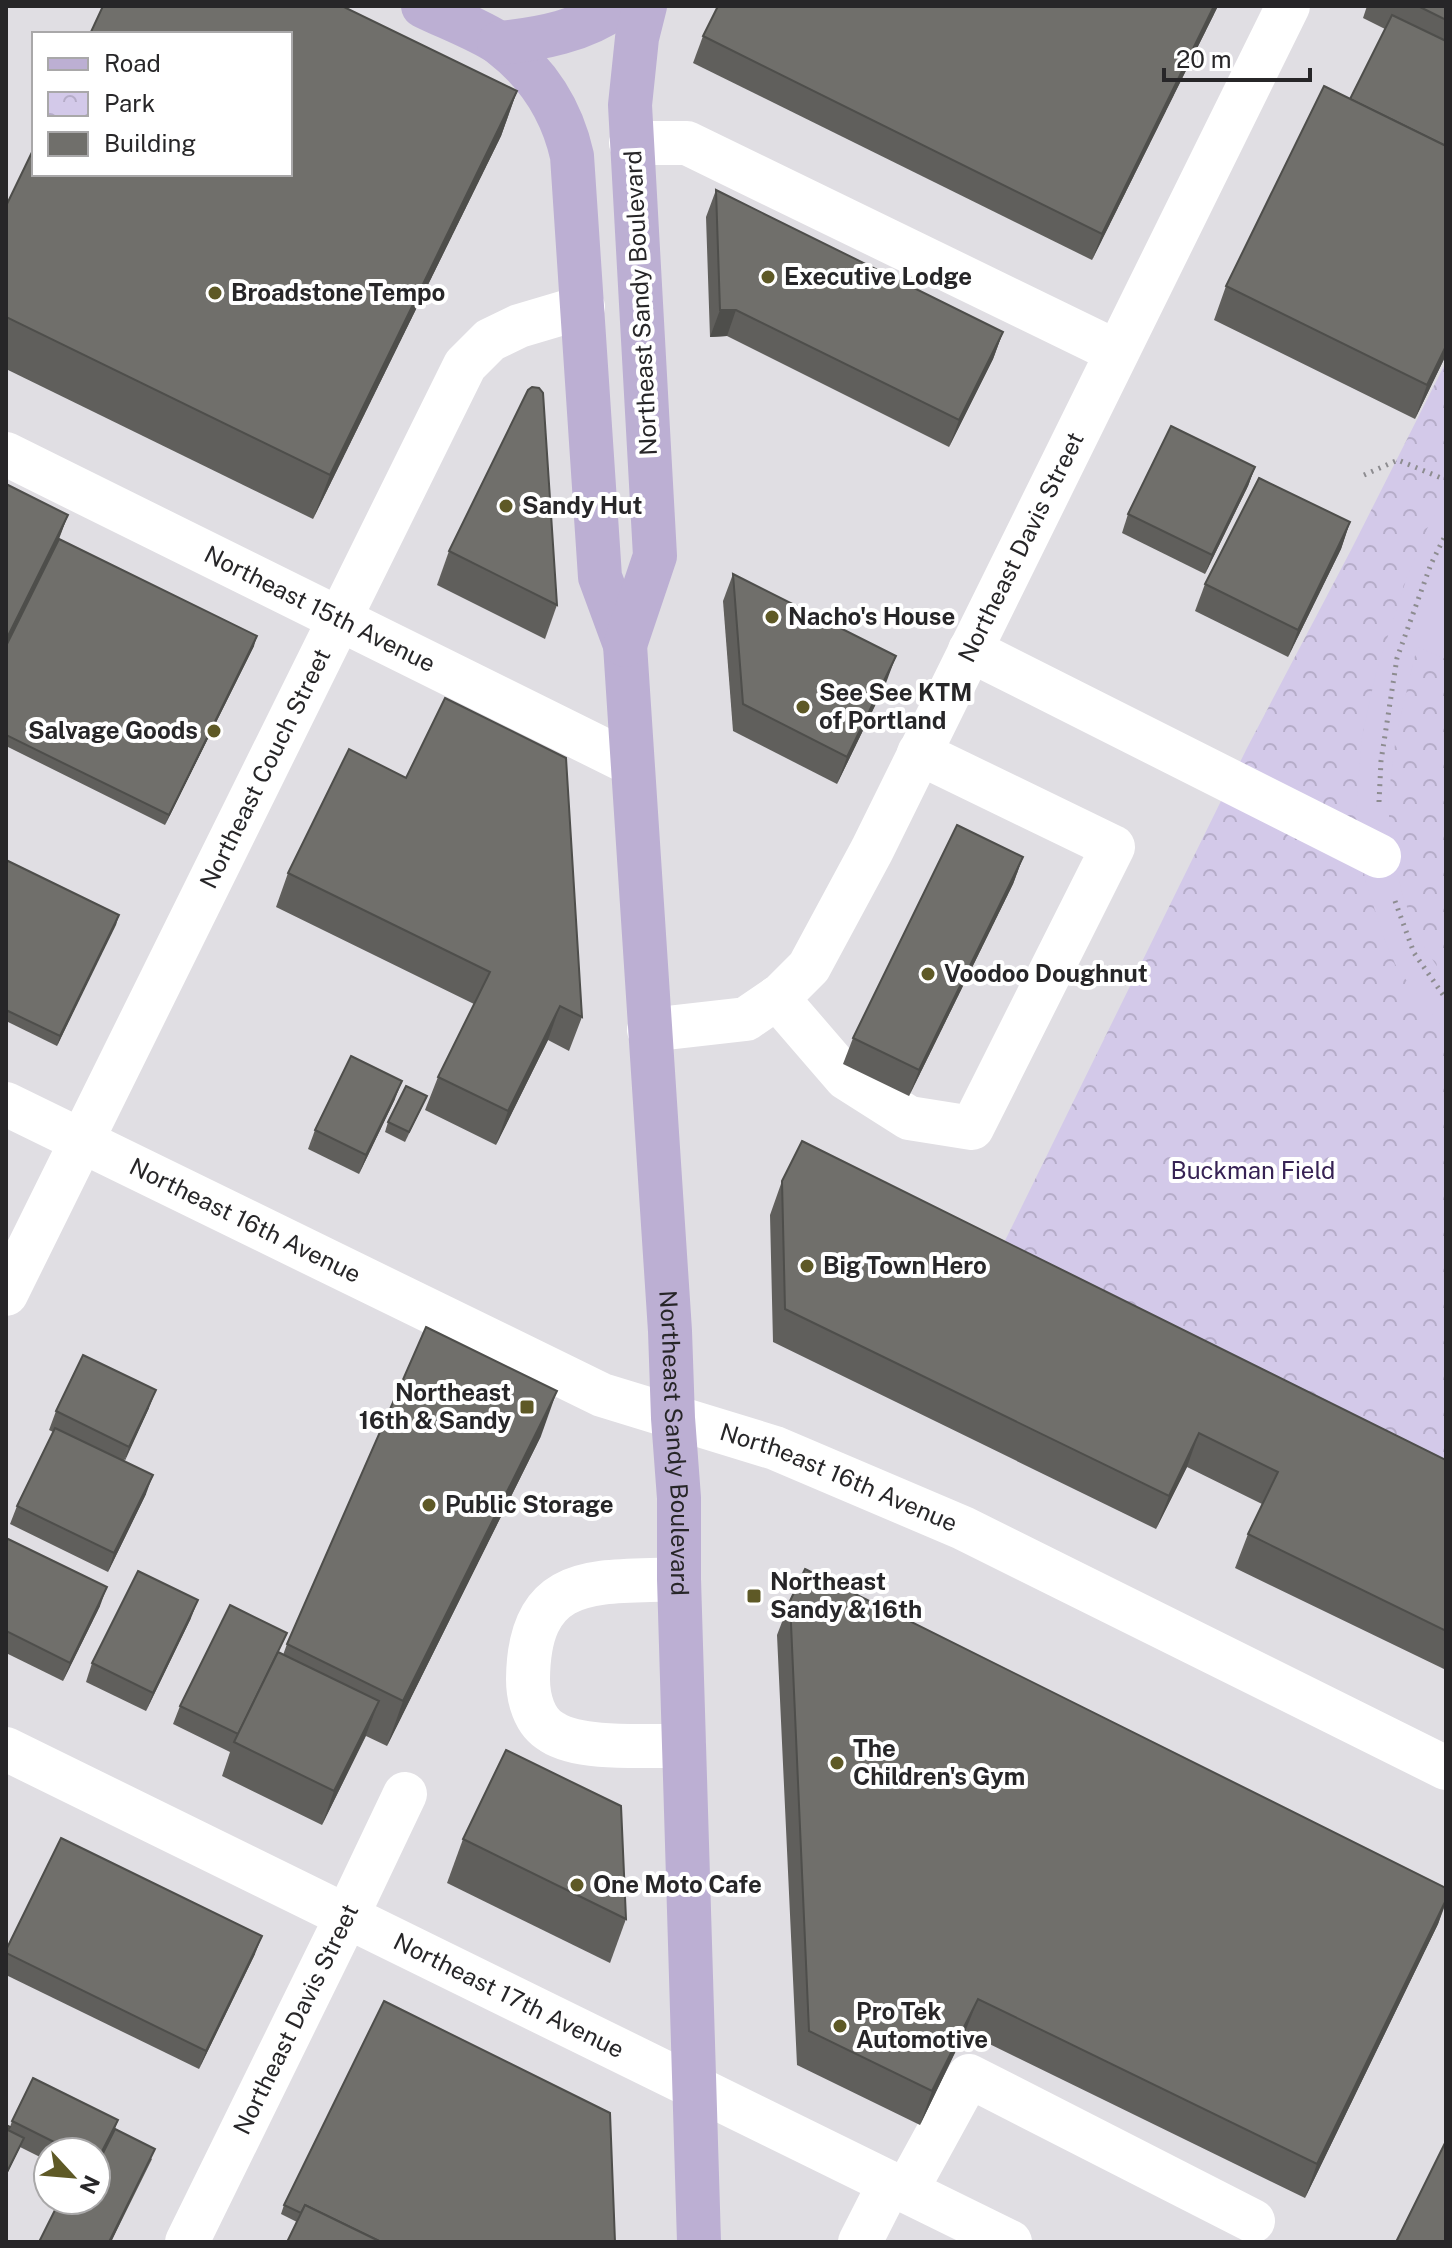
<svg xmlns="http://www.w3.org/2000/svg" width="1452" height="2248" font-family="'Public Sans',sans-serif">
	<defs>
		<pattern id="park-crowns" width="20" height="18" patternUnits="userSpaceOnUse" patternTransform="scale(2)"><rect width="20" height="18" fill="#d3c9e9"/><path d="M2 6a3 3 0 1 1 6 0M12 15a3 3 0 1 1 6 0" fill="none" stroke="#b5acc8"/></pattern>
	</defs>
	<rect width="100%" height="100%" fill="#e0dee3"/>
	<polygon fill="url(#park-crowns)" points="1446,362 1446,1484 995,1261 1247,748 1351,550"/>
	<polygon fill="#d3c9e9" points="1446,495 1446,659 1417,647 1396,736 1388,801 1390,829 1392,854 1404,900 1425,948 1446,980 1446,1032 1397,968 1385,941 1365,880 1356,811 1362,736 1376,673 1407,577 1427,529"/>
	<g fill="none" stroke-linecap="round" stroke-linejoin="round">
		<g stroke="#8d8c90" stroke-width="5" stroke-dasharray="2 6" stroke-linecap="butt">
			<polyline points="1364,475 1398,460 1446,480"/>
			<polyline points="1379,802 1381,761 1397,658 1431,564 1446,534"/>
			<polyline points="1395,901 1414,953 1446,999"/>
		</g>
		<g stroke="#fff" stroke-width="44">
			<polyline points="631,143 687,143 1117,352"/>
			<path id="s1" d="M6,454l626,310"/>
			<polyline points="970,650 1379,856"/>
			<polyline points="777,998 846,1078 909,1118 972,1128 1113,847 919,753"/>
			<path id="s2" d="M649,1030l97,-11 35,-24 28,-28 63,-117 416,-844"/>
			<path id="s3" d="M6,1104l596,291 173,53 188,80 483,240"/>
			<path id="s4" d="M6,1294l459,-929 25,-25 29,-14 64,-19"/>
			<path d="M679,1579c-81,4 -150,-9 -151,100 0,19 6,43 24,53 29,19 97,13 132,14"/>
			<path id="s5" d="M6,1749l1004,493"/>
			<polyline points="906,2191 969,2076 1253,2221"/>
			<path id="s6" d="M187,2242l160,-326 58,-122"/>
			<polyline points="860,2242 890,2183"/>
		</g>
		<g stroke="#bcafd3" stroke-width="44">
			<path id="s7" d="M423,6c22,11 59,25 77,38 38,29 62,67 72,112l28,421 25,68 45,686 3,87 6,80v81l20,663"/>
			<path d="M499,43c41,-4 84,-12 119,-37"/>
			<polyline points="625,645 655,556 630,105 637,38 645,6"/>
		</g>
	</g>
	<g fill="#605f5c">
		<polygon points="718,6 1218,6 1092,260 693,63 703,36"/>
		<polygon points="1367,6 1446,6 1446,355 1415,419 1214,320 1226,286 1350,99 1385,29 1363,18"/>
		<polygon points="517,91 501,136 313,519 6,369 6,206"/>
		<polygon points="716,190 1003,332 993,359 949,447 727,336 710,337 706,217"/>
		<polygon points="1255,467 1248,486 1205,574 1122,533 1128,514"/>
		<polygon points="6,484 68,515 59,539 254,646 165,825 6,746"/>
		<polygon points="1350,522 1341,549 1288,657 1195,611 1205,584"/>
		<polygon points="449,551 557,605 545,639 437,585"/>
		<polygon points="733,574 886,683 837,784 733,731 723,601"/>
		<polygon points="1023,857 1013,884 909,1096 843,1064 853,1038"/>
		<polygon points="6,860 119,915 57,1046 6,1021"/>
		<polygon points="288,873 582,1017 569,1051 548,1040 496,1145 425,1110 438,1077 474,1004 276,907"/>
		<polygon points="395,1099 359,1174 308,1149 315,1130"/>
		<polygon points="423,1105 405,1142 385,1132 388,1122"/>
		<polygon points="782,1181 1446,1460 1446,1670 1235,1568 1248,1534 1262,1504 1187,1467 1156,1529 773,1342 770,1215"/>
		<polygon points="149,1408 124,1461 146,1494 108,1572 10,1524 17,1506 53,1432 49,1430 56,1411"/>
		<polygon points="541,1436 387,1746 366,1736 322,1825 222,1776 230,1752 173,1724 180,1706 279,1653 283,1655 287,1644"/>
		<polygon points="6,1538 100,1606 63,1681 6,1653"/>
		<polygon points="790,1601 1446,1888 1446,1903 1438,1924 1305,2198 965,2032 920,2125 797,2065 777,1635"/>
		<polygon points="191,1618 146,1711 86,1682 92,1663"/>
		<polygon points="463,1839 626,1919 610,1963 447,1883"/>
		<polygon points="6,1950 255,1954 199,2069 6,1975"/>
		<polygon points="118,2120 115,2129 152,2159 111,2242 39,2242 96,2200 96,2152 48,2152 48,2161 20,2147 6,2176 6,2125 10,2127 12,2121"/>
		<polygon points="284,2205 615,2242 297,2222 281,2214"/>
	</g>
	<g fill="#4e4e4b">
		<polygon points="1214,6 1218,6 1092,260 1102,234"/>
		<polygon points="517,91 501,136 313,519 330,475"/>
		<polygon points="720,310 736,310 727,336 710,337"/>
		<polygon points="1003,332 993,359 949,447 959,420"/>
		<polygon points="1446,346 1446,355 1415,419 1427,385"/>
		<polygon points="1255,467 1248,486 1205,574 1212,555"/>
		<polygon points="68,515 55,548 6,648 6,640"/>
		<polygon points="1350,522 1341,549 1288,657 1298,630"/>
		<polygon points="257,636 254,646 165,825 169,815"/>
		<polygon points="896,656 886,683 837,784 847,757"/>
		<polygon points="1023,857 1013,884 909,1096 919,1070"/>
		<polygon points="119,915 116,925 57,1046 60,1036"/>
		<polygon points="560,1006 548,1040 496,1145 508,1111"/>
		<polygon points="402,1081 395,1099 359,1174 366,1155"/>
		<polygon points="156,1390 149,1408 123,1465 129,1447"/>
		<polygon points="557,1391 541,1436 387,1746 403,1701"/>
		<polygon points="1199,1433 1187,1467 1156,1529 1169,1496"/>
		<polygon points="153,1475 146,1494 108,1572 114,1553"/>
		<polygon points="107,1587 100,1606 63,1681 70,1663"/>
		<polygon points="198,1600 191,1618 146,1711 153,1693"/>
		<polygon points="379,1701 366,1735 322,1825 334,1791"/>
		<polygon points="1446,1900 1438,1924 1305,2198 1317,2164"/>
		<polygon points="262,1936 255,1954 199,2069 206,2051"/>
		<polygon points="978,1999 965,2032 920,2125 932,2091"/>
		<polygon points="155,2149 111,2242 109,2242"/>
	</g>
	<g fill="#706f6b" stroke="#4e4e4b" stroke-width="2">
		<polygon points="103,6 342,6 517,91 330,475 6,317 6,206 34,148 34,174 290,174 290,34 90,34"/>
		<polygon points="718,6 1214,6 1102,234 703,36"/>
		<polygon points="1418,6 1446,6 1446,20"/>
		<polygon points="1392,15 1446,41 1446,146 1350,99"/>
		<polygon points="1324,86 1446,146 1446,346 1427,385 1226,286"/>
		<polygon points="716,190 1003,332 959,420 736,310 720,310"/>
		<polygon points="532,387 539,388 543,393 557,605 449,551 528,390"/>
		<polygon points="1171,426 1255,467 1212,555 1128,514"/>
		<polygon points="1259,478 1350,522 1298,630 1205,584"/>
		<polygon points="6,484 68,515 6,640"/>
		<polygon points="59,539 257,636 169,815 6,735 6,646"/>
		<polygon points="733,574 896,656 847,757 743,704"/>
		<polygon points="445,698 566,758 582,1017 560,1006 508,1111 438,1077 490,972 288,873 349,749 406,778"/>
		<polygon points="957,825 1023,857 919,1070 853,1038"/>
		<polygon points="6,860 119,915 60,1036 6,1010"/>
		<polygon points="351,1056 402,1081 366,1155 315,1130"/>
		<polygon points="406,1086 427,1096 409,1132 388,1122"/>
		<polygon points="802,1141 1446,1460 1446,1631 1248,1534 1278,1472 1199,1433 1169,1496 785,1309 782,1181"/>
		<polygon points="426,1327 557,1391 403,1701 287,1644"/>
		<polygon points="83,1355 156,1390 129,1447 56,1411"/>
		<polygon points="55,1428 153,1475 114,1553 17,1506"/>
		<polygon points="6,1538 107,1587 70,1663 6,1631"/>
		<polygon points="805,1569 1446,1888 1446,1900 1317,2164 978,1999 932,2091 809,2031 790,1601"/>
		<polygon points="138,1571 198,1600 153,1693 92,1663"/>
		<polygon points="230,1605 287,1633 238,1734 180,1706"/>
		<polygon points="278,1652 379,1701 334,1791 234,1742"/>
		<polygon points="506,1750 621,1806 626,1919 463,1839"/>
		<polygon points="61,1838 262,1936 206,2051 6,1953 6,1950"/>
		<polygon points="384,2001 610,2113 615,2242 381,2242 305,2205 301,2213 284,2205"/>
		<polygon points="33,2078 118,2120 96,2163 96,2152 74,2152 12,2121"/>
		<polygon points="6,2125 10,2127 8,2130 24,2138 6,2174"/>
		<polygon points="115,2129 155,2149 109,2242 39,2242 60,2200 96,2200 96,2167"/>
		<polygon points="1446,2141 1446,2242 1396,2242"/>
		<polygon points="305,2205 381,2242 287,2242"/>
	</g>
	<g fill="#5e5926" stroke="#fff" stroke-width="3">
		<circle cx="768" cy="277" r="8"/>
		<circle cx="215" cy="293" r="8"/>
		<circle cx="506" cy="506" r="8"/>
		<circle cx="772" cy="617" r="8"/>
		<circle cx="803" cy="707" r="8"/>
		<circle cx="214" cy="731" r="8"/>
		<circle cx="928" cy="974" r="8"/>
		<circle cx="807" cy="1266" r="8"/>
		<rect x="519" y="1399" width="16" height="16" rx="4"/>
		<circle cx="429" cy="1505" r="8"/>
		<rect x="746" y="1588" width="16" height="16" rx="4"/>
		<circle cx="837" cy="1763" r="8"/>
		<circle cx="577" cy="1885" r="8"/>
		<circle cx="840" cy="2026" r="8"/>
	</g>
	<g text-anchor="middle" stroke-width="8" stroke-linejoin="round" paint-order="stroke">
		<g font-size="24" font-weight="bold" fill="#272628" stroke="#fff" text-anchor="start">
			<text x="784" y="285">Executive Lodge</text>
			<text x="231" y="301">Broadstone Tempo</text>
			<text x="522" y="514">Sandy Hut</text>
			<text x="788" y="625">Nacho's House</text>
			<text x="819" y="701">See See KTM<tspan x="819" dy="28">of Portland</tspan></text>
			<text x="198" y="739" text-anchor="end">Salvage Goods</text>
			<text x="944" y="982">Voodoo Doughnut</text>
			<text x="823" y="1274">Big Town Hero</text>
			<text x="511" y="1401" text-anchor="end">Northeast<tspan x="511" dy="28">16th &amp; Sandy</tspan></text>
			<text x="445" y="1513">Public Storage</text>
			<text x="770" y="1590">Northeast<tspan x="770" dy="28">Sandy &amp; 16th</tspan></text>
			<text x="853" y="1757">The<tspan x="853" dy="28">Children's Gym</tspan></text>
			<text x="593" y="1893">One Moto Cafe</text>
			<text x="856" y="2020">Pro Tek<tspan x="856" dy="28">Automotive</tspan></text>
		</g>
		<g font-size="24" fill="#272628" stroke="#fff">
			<text transform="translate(641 303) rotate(-93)" y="8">Northeast Sandy Boulevard</text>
			<text dy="8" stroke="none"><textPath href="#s2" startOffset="650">Northeast Davis Street</textPath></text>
			<text dy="8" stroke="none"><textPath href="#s1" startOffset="350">Northeast 15th Avenue</textPath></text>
			<text dy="8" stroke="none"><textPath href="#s4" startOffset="586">Northeast Couch Street</textPath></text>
			<text dy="8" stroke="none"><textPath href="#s3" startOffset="266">Northeast 16th Avenue</textPath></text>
			<text dy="8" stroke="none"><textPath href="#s7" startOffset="1516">Northeast Sandy Boulevard</textPath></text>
			<text dy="8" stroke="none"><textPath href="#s3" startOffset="914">Northeast 16th Avenue</textPath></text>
			<text dy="8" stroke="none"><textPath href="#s5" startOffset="560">Northeast 17th Avenue</textPath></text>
			<text dy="8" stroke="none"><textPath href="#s6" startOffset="248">Northeast Davis Street</textPath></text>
		</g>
		<g font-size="24" fill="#372254" stroke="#fff">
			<text x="1253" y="1179">Buckman Field</text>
		</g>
	</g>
	<rect width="1452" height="2248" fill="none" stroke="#272628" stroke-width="16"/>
	<rect x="32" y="32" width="260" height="144" fill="#ffffff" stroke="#a9a8a9" stroke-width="2"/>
	<rect x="48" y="58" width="40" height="12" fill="#bcafd3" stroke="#a9a8a9" stroke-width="2"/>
	<text x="104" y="72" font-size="24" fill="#272628">Road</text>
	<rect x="48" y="92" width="40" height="24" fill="url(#park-crowns)" stroke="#a9a8a9" stroke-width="2"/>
	<text x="104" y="112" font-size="24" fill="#272628">Park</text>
	<rect x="48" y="132" width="40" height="24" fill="#706f6b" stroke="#a9a8a9" stroke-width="2"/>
	<text x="104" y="152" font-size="24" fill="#272628">Building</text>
	<g transform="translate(72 2176) rotate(116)"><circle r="38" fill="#ffffff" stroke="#a9a8a9" stroke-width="2"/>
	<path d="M0-6L14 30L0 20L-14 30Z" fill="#5e5926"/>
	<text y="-12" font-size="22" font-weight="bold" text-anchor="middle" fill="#272628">N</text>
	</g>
	<path d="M1164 68v12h146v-12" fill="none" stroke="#272628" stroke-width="4"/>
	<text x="1176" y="68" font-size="24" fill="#272628" stroke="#ffffff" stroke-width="6" paint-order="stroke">20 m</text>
</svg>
